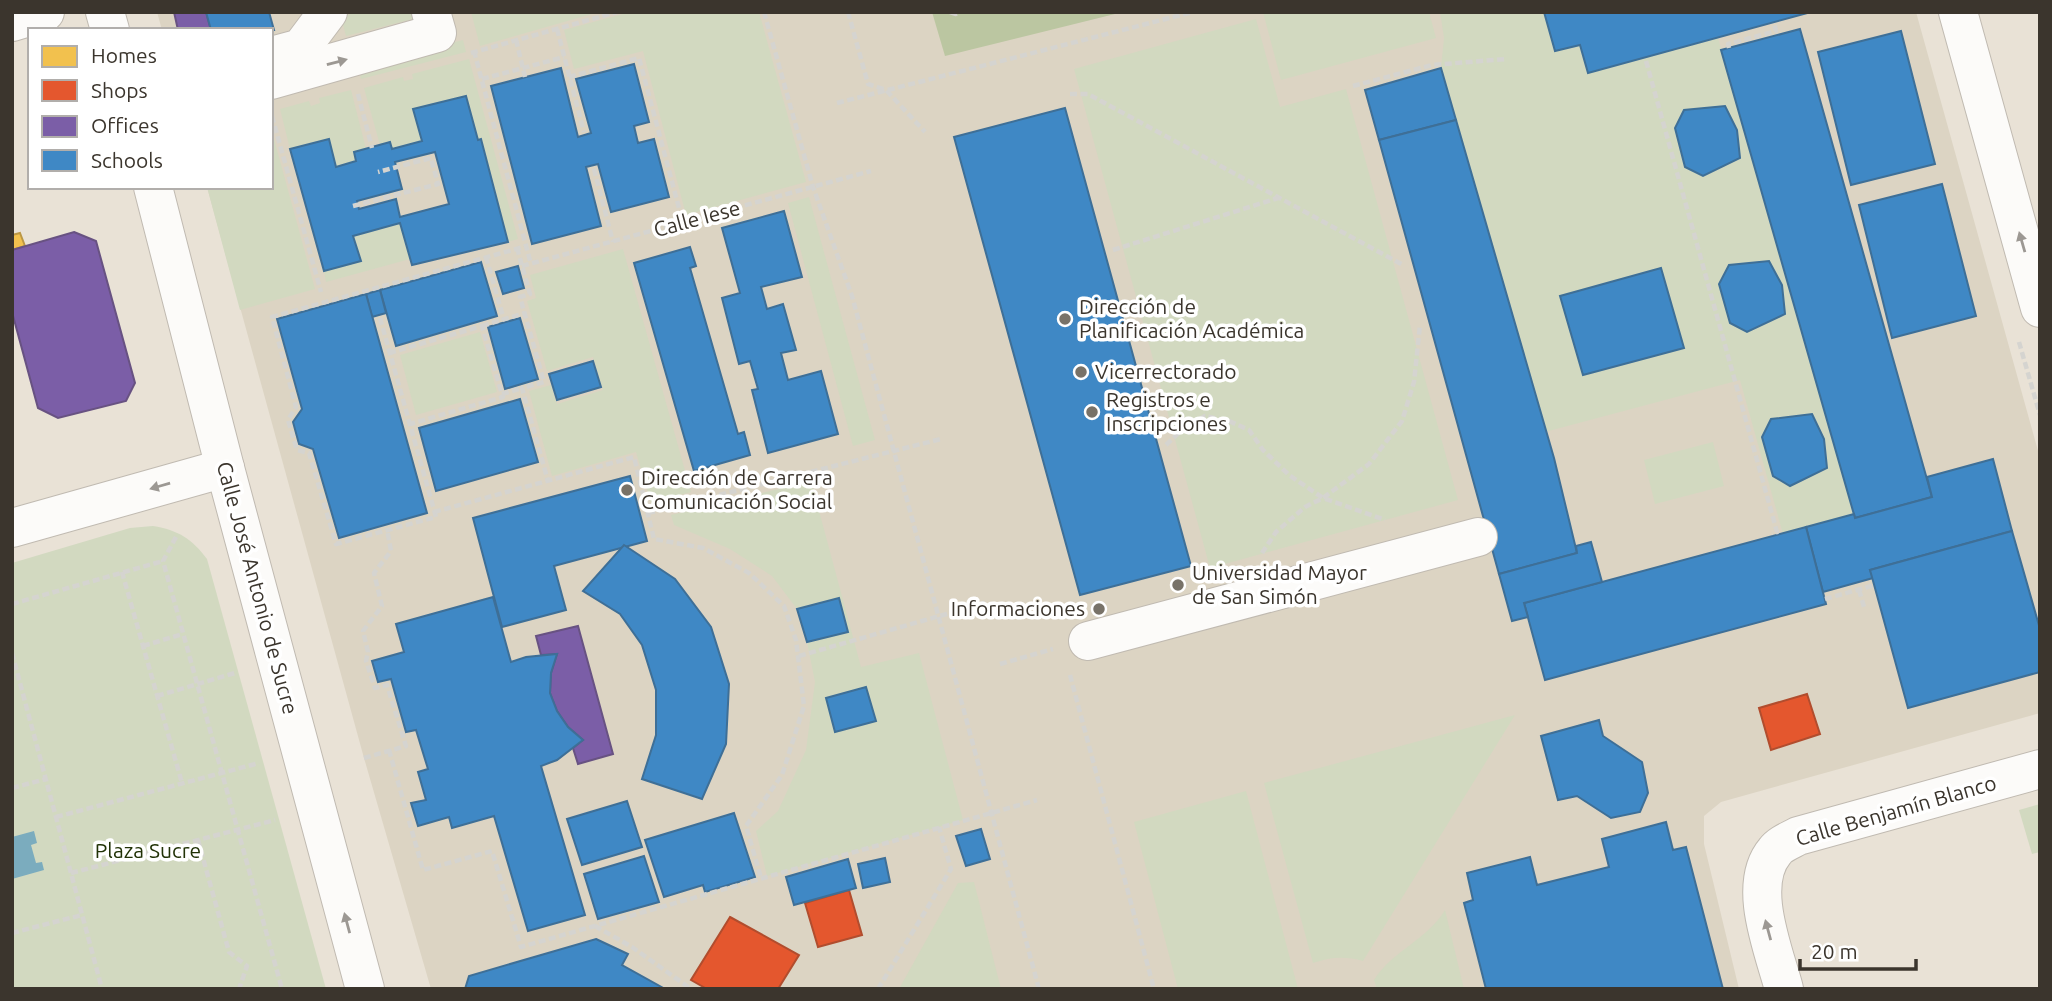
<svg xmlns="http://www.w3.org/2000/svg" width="2052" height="1001" font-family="Ubuntu,sans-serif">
	<rect width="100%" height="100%" fill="#e9e2d6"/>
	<polygon fill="#dcd4c3" points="157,12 1916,12 2040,458 2040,713 1721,802 1704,816 1704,844 1739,989 431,989 364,758 207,187 271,187 271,30 162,30"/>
	<g fill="#d2d9c0">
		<polygon points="357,12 411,12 413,19 346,36 341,17"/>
		<polygon points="471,12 599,12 480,46"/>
		<polygon points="630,12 759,12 806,182 686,215 643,51 574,69 564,30"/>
		<polygon points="1263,12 1429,12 1436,38 1281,80"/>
		<polygon points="1440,12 1544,12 1554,51 1580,45 1588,72 1718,38 1854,514 1783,534 1740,380 1545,432 1441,68 1444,38"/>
		<polygon points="1256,19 1280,107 1346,89 1458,500 1210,568 1074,69"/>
		<polygon points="463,40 466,52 361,79 358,67"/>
		<polygon points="469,59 518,239 508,242 481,140 478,140 466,96 414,109 422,141 392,149 380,145 364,88 403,77 404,81 413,79 412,74"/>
		<polygon points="351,90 366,149 354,152 356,161 336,167 328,139 290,149 280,109 309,101 311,106 320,103 319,98"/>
		<polygon points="271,128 315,289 240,310 207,187 271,187"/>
		<polygon points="809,197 875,440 853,446 788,203"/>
		<polygon points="400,223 410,259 326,282 324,271 360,261 353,236"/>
		<polygon points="623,249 691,492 651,503 636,452 552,476 529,391 551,385 557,404 603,390 593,357 547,371 527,301 536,298 530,275"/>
		<polygon points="480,332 497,392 416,415 400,355"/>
		<polygon points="1713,442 1724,486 1655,504 1644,460"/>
		<polygon points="811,481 861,667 919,653 963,820 767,876 756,831 778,811 806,750 815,682 807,642 797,609 772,576 730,549 674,525 671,515"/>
		<path d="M153,526c25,4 39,13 54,33l119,430h-314v-426l118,-35z"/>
		<path d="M1515,715l-152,246c-18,-5 -32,-4 -50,2l-49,-180z"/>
		<polygon points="1246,791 1298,989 1178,989 1134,822"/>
		<polygon points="2040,804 2040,852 2032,854 2019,810"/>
		<polygon points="974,882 1001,989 899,989 958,883"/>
		<path d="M1445,910l19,79h-87l-3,-9c18,-29 53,-40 71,-70z"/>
	</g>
	<polygon fill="#bbc6a1" points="932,12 1123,12 945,56"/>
	<polygon fill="#7bacbe" points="34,831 37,843 31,845 36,863 42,862 44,870 12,879 12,837"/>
	<polygon fill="#f2c14e" stroke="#bb9744" stroke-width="2" points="20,233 25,246 12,250 12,235"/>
	<g fill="#e4572e" stroke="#b14d2e" stroke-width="2">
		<polygon points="1807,694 1820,734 1771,750 1759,708"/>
		<polygon points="849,890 862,935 818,947 805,903"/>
		<polygon points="730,917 799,955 778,989 707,989 691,980"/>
	</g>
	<g fill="#7b5ea7" stroke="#685282" stroke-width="2">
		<polygon points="174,12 206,12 211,30 178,30"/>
		<polygon points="74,232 96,241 135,383 126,401 58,418 38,408 12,312 12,250"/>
		<polygon points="578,626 613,754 578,764 573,748 583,740 568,727 557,711 550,693 551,673 557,654 541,655 536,636"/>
	</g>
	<g fill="#3f88c5" stroke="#3e6f97" stroke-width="2" fill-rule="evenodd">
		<polygon points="206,12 269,12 274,30 211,30"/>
		<polygon points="1544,12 1811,12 1588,73 1580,45 1555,51"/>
		<polygon points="1800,29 1932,497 1855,518 1721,50"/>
		<polygon points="1901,31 1935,164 1851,185 1818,52"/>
		<polygon points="634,64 649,122 634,126 638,143 654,139 669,197 611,212 598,164 586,167 601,226 532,244 491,86 561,68 578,137 591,133 576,79"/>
		<polygon points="1441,68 1456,120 1379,140 1365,90"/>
		<path d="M466,96l12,44 3,-1 27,103 -96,23 -12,-42 -47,13 8,25 -37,10 -34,-122 39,-10 7,28 20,-6 -2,-9 36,-10 2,7 30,-8 -9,-32zM435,152l14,52 -49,13 -4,-18 -37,10 -2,-8 45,-12 -7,-27z"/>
		<polygon points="1725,106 1737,130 1740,158 1703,176 1685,167 1675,128 1684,110"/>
		<polygon points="1065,108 1191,566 1080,595 954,137"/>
		<polygon points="1456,120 1554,458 1577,553 1499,574 1379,140"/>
		<polygon points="1942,184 1976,316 1892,338 1859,205"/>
		<polygon points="784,211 802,277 761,287 767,309 783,304 796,350 781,353 788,380 821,371 838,434 768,453 752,390 758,389 750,361 739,364 722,298 740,293 722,228"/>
		<polygon points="690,247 696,266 690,268 738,434 744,432 750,455 694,471 634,263"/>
		<polygon points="1769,261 1782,285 1785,314 1747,332 1730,323 1719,284 1729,265"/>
		<polygon points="481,262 497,316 396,346 380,290"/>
		<polygon points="518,266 524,288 503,294 496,272"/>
		<polygon points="1661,268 1684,348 1583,375 1560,296"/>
		<polygon points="380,290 386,313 372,317 366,294"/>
		<polygon points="366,294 427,513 339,538 313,449 299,444 293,422 302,409 277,319"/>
		<polygon points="520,318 538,379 505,389 488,327"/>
		<polygon points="593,361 601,387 557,400 549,374"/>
		<polygon points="520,399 538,462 436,491 419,428"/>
		<polygon points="1812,414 1824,439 1827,468 1790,486 1773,476 1762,437 1771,419"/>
		<polygon points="1993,459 2012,531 1870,570 1873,578 1823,592 1806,527 1854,514 1855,518 1932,497 1927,477"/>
		<polygon points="630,476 647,541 554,566 566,610 502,627 473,518"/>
		<polygon points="1806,527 1826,604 1545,680 1524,603"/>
		<polygon points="2012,531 2040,629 2040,672 1908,708 1870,570"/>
		<polygon points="1591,542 1602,582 1524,603 1528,617 1512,621 1499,574 1577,553 1576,546"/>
		<polygon points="624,545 675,579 711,627 729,684 726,744 702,799 642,779 656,735 656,690 642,645 620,614 583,591"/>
		<polygon points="493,597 511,662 526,657 557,654 551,673 550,693 557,711 568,727 583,740 557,760 541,766 585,915 528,931 494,816 452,828 449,817 418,826 411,803 426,800 418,772 428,769 416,730 406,732 391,679 378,682 372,661 404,652 396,624"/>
		<polygon points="839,598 848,632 807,642 797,609"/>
		<polygon points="866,687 876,721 835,732 826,698"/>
		<polygon points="1599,720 1603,736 1642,762 1648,793 1640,812 1611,818 1577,796 1558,800 1541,736"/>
		<polygon points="627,801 642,847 582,865 567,819"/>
		<polygon points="734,813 755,877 705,892 703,885 664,897 645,840"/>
		<polygon points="1666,822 1673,850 1686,847 1723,989 1486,989 1464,903 1473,900 1467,873 1530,857 1537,885 1609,867 1602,839"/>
		<polygon points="981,829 990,859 966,866 956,836"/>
		<polygon points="644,856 659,902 598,919 584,874"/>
		<polygon points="885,858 890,882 863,888 858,864"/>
		<polygon points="848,859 856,888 794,905 786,877"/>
		<polygon points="596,939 628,954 622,965 665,989 465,989 469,976"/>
	</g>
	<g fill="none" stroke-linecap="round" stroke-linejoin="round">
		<defs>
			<g id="minor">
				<polyline points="105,12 110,30"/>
				<polyline points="1958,12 2040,308"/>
				<polyline points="12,22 45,12"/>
				<polyline points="271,56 301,48 328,12"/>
				<polyline points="271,80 437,33 431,12"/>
				<polyline points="153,187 225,468 365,989"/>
				<polyline points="12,528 225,468"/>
				<polyline points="1088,641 1478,537"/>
				<path d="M1784,989c-10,-38 -38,-104 -9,-138 5,-7 16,-11 23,-15l242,-67"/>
			</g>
		</defs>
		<use href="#minor" stroke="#c0bab1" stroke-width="40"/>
		<g stroke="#d5d4d0" stroke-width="4.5" stroke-dasharray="7 3.5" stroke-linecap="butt">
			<polyline points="764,12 813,187 852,296 1039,989"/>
			<polyline points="848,12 868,84 886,90 925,132"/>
			<polyline points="950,12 956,14 959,12"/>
			<polyline points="1158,14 1159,12"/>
			<polyline points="557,29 584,132"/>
			<polyline points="516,40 525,77"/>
			<polyline points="1729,48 1728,44 1776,31 1774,22"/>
			<polyline points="474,51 531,264"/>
			<polyline points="471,53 617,12"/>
			<polyline points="1646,61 1777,532 1772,533"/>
			<polyline points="569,77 639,58 683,223"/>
			<polyline points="482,79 564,57"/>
			<polyline points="1353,86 1432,65 1506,59"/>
			<polyline points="358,94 372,148"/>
			<polyline points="1070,94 1088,94 1403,265"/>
			<polyline points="837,103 1193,12"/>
			<polyline points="272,116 321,292"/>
			<polyline points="594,169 613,242"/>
			<polyline points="353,206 438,184 431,158 378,172"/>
			<polyline points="517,248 530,294 520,297 544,382 522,388 548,481"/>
			<polyline points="1113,250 1278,198"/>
			<polyline points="486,257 504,320"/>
			<polyline points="522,266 871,171"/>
			<polyline points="380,318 436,517 336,544 309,453 297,450 288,420 296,407 272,317 527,246"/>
			<polyline points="482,326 525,313"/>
			<polyline points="2019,342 2040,415"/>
			<polyline points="389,353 482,326 502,394 503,397 410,424"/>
			<polyline points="502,394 522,388"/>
			<polyline points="1166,445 1185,427 1205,416 1229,421 1249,430 1263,450 1289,475 1323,498 1385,520"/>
			<polyline points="434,512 634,457 654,539 703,548 749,573 784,606 796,640 804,706 782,775 746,826 761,878"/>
			<polyline points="648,513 941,439"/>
			<polyline points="176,537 163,561 282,989"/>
			<polyline points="1262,553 1276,532 1305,507 1323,498 1369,464 1402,421 1414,382 1420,325"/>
			<polyline points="122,572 182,783"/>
			<polyline points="1859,590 1865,610"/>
			<polyline points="1825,599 1875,585"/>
			<polyline points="12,604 163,561"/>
			<polyline points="143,646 183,634"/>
			<polyline points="12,653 102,989"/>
			<polyline points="799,656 985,603"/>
			<polyline points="1000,664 1053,649"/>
			<polyline points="1070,675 1154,989"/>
			<polyline points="157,696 235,673"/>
			<polyline points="389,750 423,870 492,851 521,947 1037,800"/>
			<polyline points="364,758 406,746 387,685 375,688 366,661 368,652 363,631 382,606 374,573 391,551 387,529"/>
			<polyline points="12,788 46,779"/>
			<polyline points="56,817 259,763"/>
			<polyline points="198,840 229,952 247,966 239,989"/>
			<polyline points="71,873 275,820"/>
			<polyline points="595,926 632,947 691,989"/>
			<polyline points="12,933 82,915"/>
			<polyline points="878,989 951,869 939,827"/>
		</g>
		<use href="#minor" stroke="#fcfbf9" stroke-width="38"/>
	</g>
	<defs><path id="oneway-solid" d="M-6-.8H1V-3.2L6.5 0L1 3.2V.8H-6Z" transform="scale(1.75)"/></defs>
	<g fill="#9c9893">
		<use href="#oneway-solid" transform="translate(337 62) rotate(-15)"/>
		<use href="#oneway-solid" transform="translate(2022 242) rotate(-106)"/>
		<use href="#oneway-solid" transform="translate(160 486) rotate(164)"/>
		<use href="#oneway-solid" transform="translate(347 923) rotate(-105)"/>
		<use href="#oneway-solid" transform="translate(1768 930) rotate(-105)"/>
	</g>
	<g fill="#787268" stroke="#fff" stroke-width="2.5">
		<circle cx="1065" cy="319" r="7"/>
		<circle cx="1081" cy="372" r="7"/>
		<circle cx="1092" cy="412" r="7"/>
		<circle cx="627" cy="490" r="7"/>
		<circle cx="1178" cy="585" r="7"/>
		<circle cx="1099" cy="609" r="7"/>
	</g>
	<g text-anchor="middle" stroke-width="7" stroke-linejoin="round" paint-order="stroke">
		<g font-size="21" fill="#3b352d" stroke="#fff">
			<text transform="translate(697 219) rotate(-15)" y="7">Calle Iese</text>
			<text transform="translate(257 588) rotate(75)" y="7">Calle José Antonio de Sucre</text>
			<text transform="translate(1896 811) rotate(-16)" y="7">Calle Benjamín Blanco</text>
		</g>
		<g font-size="21" fill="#3b352d" stroke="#fff" text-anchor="start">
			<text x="1079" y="314">Dirección de<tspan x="1079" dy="24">Planificación Académica</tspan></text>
			<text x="1095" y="379">Vicerrectorado</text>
			<text x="1106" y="407">Registros e<tspan x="1106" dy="24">Inscripciones</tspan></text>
			<text x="641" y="485">Dirección de Carrera<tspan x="641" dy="24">Comunicación Social</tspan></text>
			<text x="1192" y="580">Universidad Mayor<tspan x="1192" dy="24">de San Simón</tspan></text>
			<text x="1085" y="616" text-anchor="end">Informaciones</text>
		</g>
		<g font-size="21" fill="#213206" stroke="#fff">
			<text x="148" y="858">Plaza Sucre</text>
		</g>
	</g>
	<rect width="2052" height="1001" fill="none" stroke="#3b352d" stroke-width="28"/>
	<rect x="28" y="28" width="245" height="161" fill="#ffffff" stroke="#b1aeab" stroke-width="2"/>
	<rect x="42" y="46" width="35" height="21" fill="#f2c14e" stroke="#b1aeab" stroke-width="2"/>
	<text x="91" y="63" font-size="21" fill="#3b352d">Homes</text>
	<rect x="42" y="80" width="35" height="21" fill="#e4572e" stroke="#b1aeab" stroke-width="2"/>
	<text x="91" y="98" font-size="21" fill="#3b352d">Shops</text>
	<rect x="42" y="116" width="35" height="21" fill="#7b5ea7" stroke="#b1aeab" stroke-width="2"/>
	<text x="91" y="133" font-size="21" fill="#3b352d">Offices</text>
	<rect x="42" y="150" width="35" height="21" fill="#3f88c5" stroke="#b1aeab" stroke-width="2"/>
	<text x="91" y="168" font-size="21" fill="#3b352d">Schools</text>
	<path d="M1800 959v10h116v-10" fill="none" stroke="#3b352d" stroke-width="3.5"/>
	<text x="1811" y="959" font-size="21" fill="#3b352d" stroke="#ffffff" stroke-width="5" paint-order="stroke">20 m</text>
</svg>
